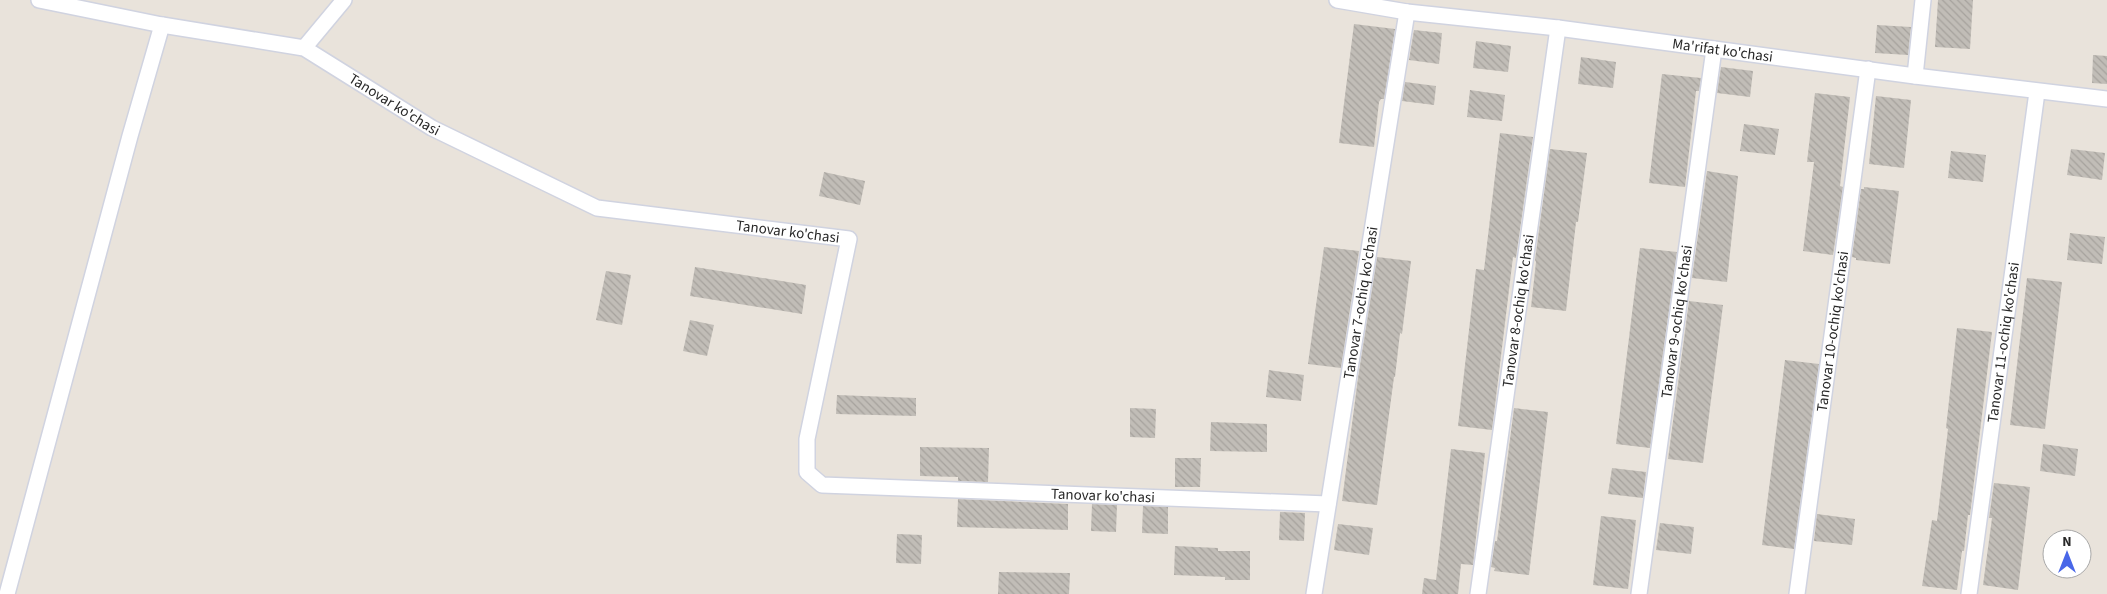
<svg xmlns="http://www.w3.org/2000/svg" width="2107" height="594" font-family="'Source Sans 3',sans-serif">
	<defs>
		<pattern id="building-back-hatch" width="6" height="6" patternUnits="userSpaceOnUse" patternTransform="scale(1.25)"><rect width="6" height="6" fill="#c1bdb7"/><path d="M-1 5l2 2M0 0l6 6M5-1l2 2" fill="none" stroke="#a6a29d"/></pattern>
	</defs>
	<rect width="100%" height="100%" fill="#e9e3db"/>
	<g fill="url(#building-back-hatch)">
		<polygon points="1938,0 1973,0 1970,49 1935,47"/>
		<polygon points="1354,24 1395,29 1384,99 1381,99 1379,102 1374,147 1339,143"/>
		<polygon points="1877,25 1911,27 1908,55 1875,53"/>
		<polygon points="1414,30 1442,33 1439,64 1409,60"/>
		<polygon points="1476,41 1511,46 1508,72 1473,68"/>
		<polygon points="2093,55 2107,56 2107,84 2092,83"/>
		<polygon points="1581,57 1616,62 1613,88 1578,84"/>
		<polygon points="1721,67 1753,71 1750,97 1717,93"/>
		<polygon points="1662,74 1701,78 1699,91 1696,91 1685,187 1649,183"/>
		<polygon points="1405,82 1436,86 1434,105 1402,101"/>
		<polygon points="1470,90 1505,95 1502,121 1467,117"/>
		<polygon points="1815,93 1850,97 1840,186 1843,187 1833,255 1803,251 1814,162 1807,162"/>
		<polygon points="1876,96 1911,100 1904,168 1869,164"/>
		<polygon points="1744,124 1779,129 1775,155 1740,151"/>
		<polygon points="1500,133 1533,137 1516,258 1513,257 1492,430 1458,426 1476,269 1484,270"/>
		<polygon points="1550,149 1587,153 1578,222 1576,222 1566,311 1531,307 1536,262 1535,260"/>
		<polygon points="2071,149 2105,153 2102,180 2067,175"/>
		<polygon points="1951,151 1986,155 1983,182 1948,178"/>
		<polygon points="1707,171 1738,176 1727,282 1692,278"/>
		<polygon points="824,172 865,181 860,205 819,196"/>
		<polygon points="1864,187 1899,191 1890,264 1856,260 1856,258 1852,257 1861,189 1864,189"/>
		<polygon points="2070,233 2105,237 2102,264 2067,260"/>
		<polygon points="1324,247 1359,251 1341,368 1308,364"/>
		<polygon points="1640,248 1677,252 1650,448 1616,444"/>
		<polygon points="1377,257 1411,261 1402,334 1400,333 1395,377 1394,377 1377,505 1342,501 1358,378"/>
		<polygon points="695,267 806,285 802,314 690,296"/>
		<polygon points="606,271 631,275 622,325 596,320"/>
		<polygon points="2027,278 2062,282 2045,429 2010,425"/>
		<polygon points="1689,301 1723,305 1703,463 1668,459"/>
		<polygon points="690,320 714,325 707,356 683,351"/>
		<polygon points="1957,328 1992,332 1970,515 1968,515 1964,551 1962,551 1957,590 1922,586 1932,520 1937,521 1948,429 1946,428"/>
		<polygon points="1785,360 1819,364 1794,549 1762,545"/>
		<polygon points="1269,370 1304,375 1301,401 1266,397"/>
		<polygon points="837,395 916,398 916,416 836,414"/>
		<polygon points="1130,408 1156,409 1155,438 1130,437"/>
		<polygon points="1514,408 1548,412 1529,575 1494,571 1495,568 1491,567 1495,541 1497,541"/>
		<polygon points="1211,422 1267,424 1267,452 1210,451"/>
		<polygon points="2043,444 2078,449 2075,476 2040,471"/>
		<polygon points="920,447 989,448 988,482 958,481 958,477 920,476"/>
		<polygon points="1451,449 1485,453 1473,565 1461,564 1458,594 1422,594 1424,578 1436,580"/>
		<polygon points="1175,458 1201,458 1200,487 1175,487"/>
		<polygon points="1612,468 1646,472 1643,498 1608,494"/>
		<polygon points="1994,483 2030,487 2018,590 1983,585 1992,518 1989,518"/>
		<polygon points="958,499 1068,504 1068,530 957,527"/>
		<polygon points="1092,504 1117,505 1116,532 1091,531"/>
		<polygon points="1143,506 1168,507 1168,534 1142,533"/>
		<polygon points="1280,512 1305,513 1304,541 1279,540"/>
		<polygon points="1817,514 1855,519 1852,545 1814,541"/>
		<polygon points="1601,516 1636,520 1628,589 1593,585"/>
		<polygon points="1660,523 1694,527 1691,554 1656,550"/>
		<polygon points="1338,524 1373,528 1369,555 1334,550"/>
		<polygon points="897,534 922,535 921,564 896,563"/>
		<polygon points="1175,546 1218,548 1218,551 1250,551 1250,580 1225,580 1225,577 1174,575"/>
		<polygon points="999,572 1070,573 1069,594 998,594"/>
	</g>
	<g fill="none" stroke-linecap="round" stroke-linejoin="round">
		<defs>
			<g id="minor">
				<path id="s1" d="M39,0l123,25 142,23 128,80 165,80 252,31 -42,200v33l15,13 506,19"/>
				<path id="s2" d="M1337,0l70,12 151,16 357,48 192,23"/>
				<polyline points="304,48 344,0"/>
				<polyline points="1915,76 1923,0"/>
				<polyline points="7,594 130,136 162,25"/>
				<path id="s3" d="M1314,594l93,-582"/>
				<path id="s4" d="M1478,594l80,-566"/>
				<path id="s5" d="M1639,594l75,-545"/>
				<path id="s6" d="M1797,594l71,-525"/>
				<path id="s7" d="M1969,594l68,-502"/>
			</g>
		</defs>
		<use href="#minor" stroke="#d0d3e0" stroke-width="18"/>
		<use href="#minor" stroke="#fff" stroke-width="15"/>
	</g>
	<g text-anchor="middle" stroke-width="4" stroke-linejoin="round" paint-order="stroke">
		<g font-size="15" fill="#282828" stroke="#fff">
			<text dy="5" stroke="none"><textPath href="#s2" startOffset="389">Ma'rifat ko'chasi</textPath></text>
			<text dy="5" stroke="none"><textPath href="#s1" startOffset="376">Tanovar ko'chasi</textPath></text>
			<text dy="5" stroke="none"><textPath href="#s1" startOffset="796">Tanovar ko'chasi</textPath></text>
			<text dy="5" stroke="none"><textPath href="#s3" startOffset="295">Tanovar 7-ochiq ko'chasi</textPath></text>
			<text dy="5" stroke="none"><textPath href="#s4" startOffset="286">Tanovar 8-ochiq ko'chasi</textPath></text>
			<text dy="5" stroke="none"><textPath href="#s5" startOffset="275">Tanovar 9-ochiq ko'chasi</textPath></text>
			<text dy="5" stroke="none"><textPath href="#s6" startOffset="265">Tanovar 10-ochiq ko'chasi</textPath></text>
			<text dy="5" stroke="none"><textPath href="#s7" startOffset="254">Tanovar 11-ochiq ko'chasi</textPath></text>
			<text dy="5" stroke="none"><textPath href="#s1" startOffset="1396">Tanovar ko'chasi</textPath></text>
		</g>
	</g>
	<g transform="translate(2067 554)"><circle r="24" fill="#ffffff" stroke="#a9a9a9"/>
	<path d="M0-4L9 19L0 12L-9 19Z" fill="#4967e8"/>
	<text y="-8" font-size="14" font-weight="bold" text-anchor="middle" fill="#282828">N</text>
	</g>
</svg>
